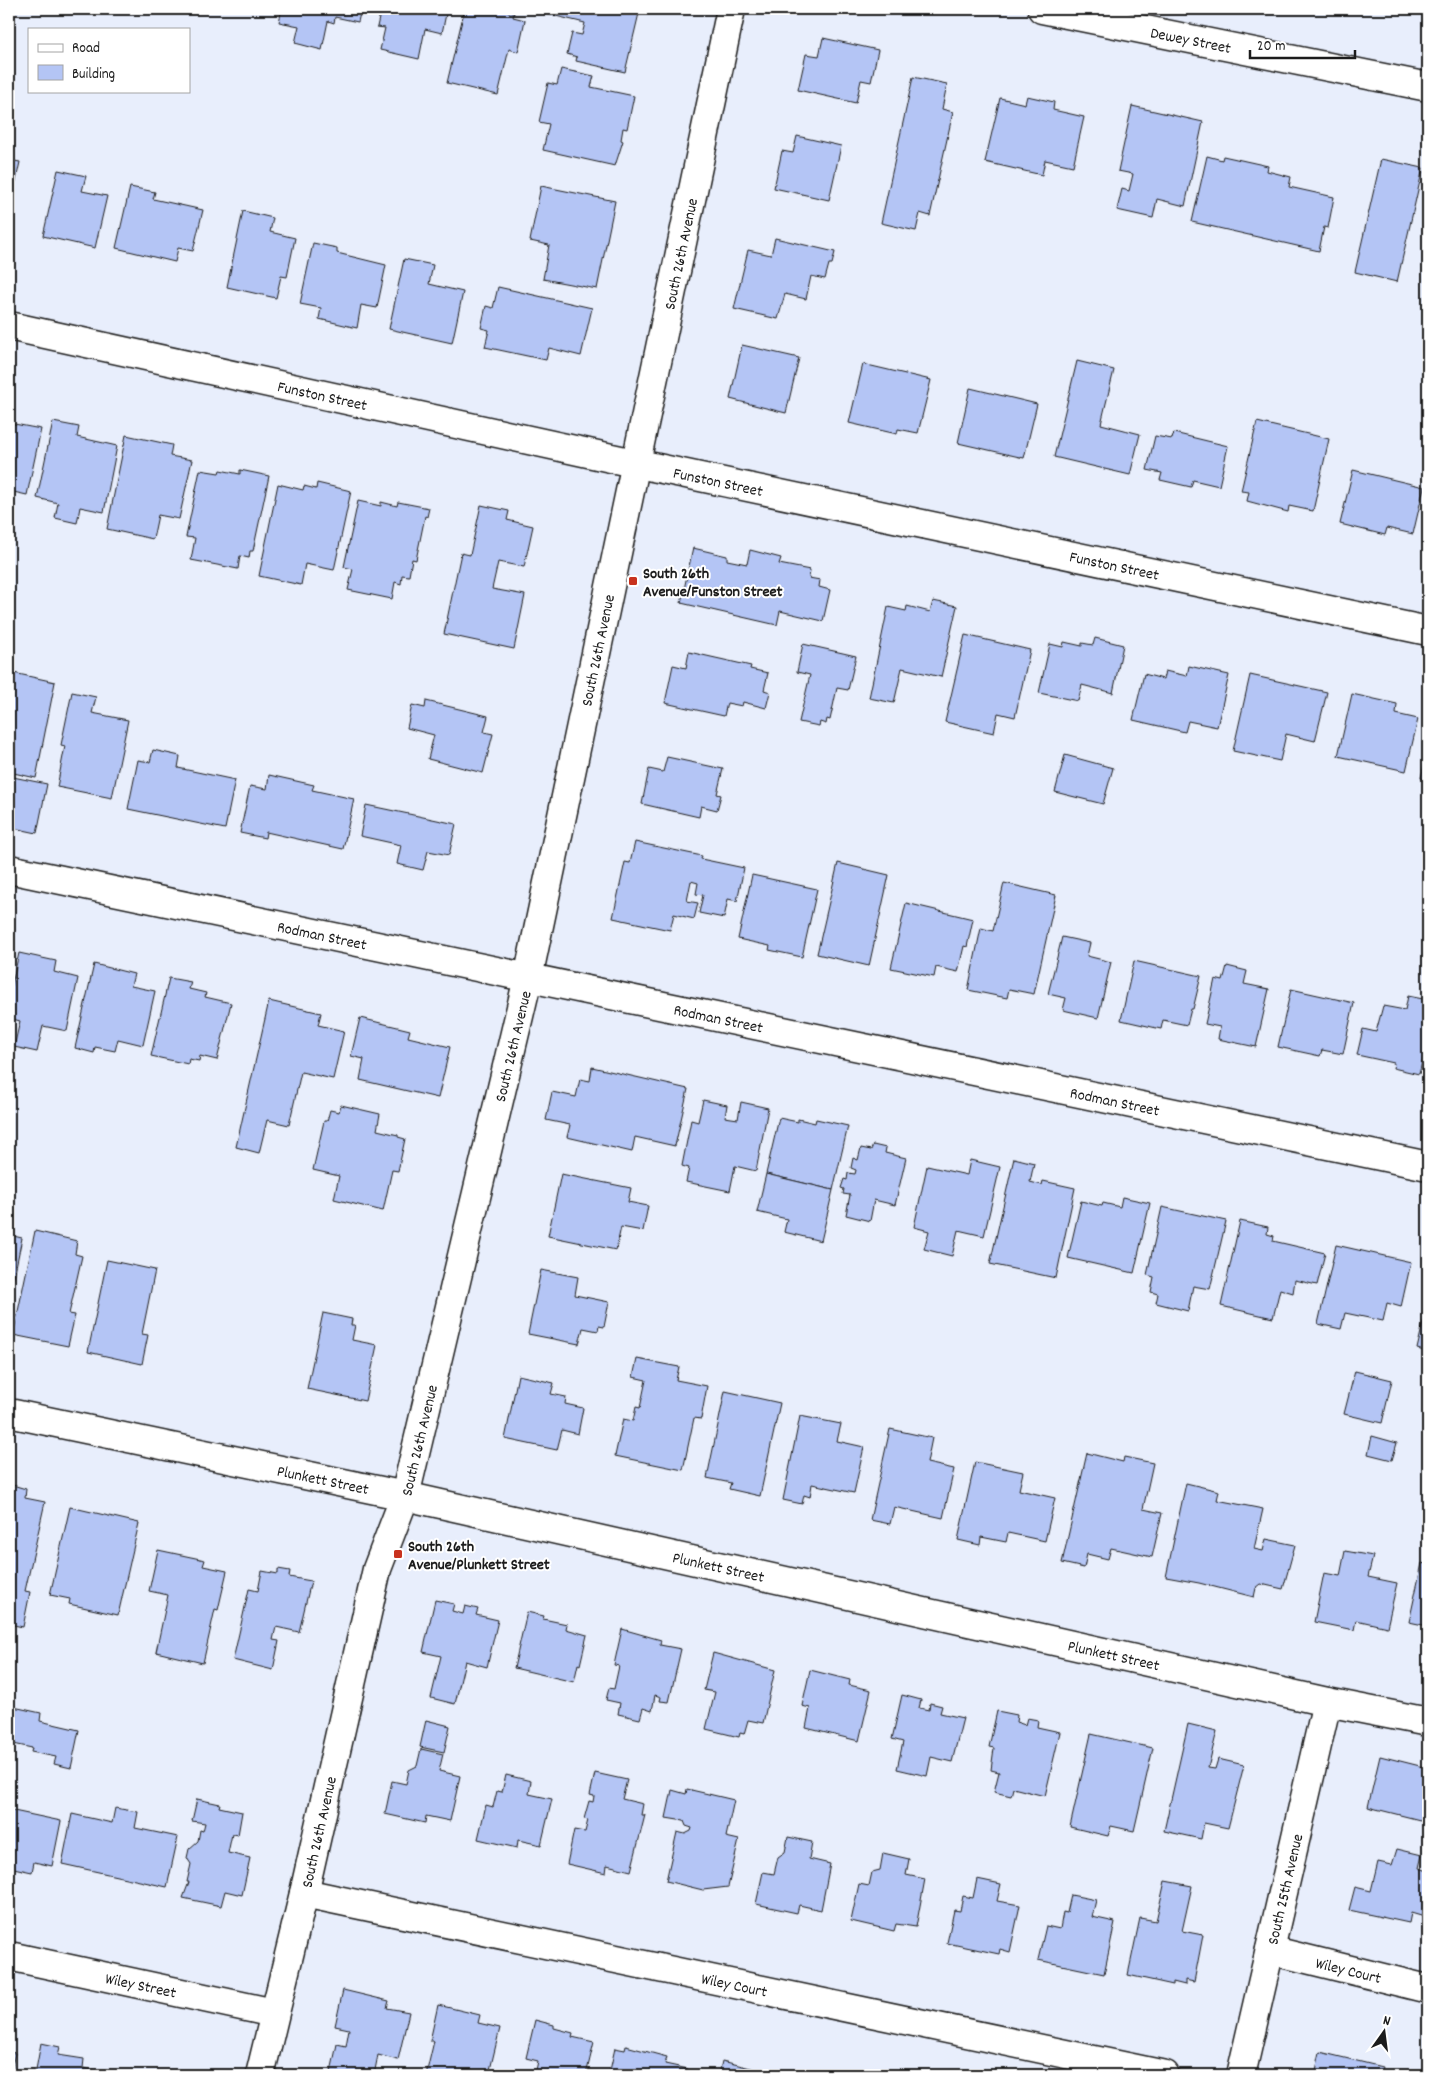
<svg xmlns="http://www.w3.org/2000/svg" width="1437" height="2084" font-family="Dekko,sans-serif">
	<rect width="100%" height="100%" fill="#e8eefc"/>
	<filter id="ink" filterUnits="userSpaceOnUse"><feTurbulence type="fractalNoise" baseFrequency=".02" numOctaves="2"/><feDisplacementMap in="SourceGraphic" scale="10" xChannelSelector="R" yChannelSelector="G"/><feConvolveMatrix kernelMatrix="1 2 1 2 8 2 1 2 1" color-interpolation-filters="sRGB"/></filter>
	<g filter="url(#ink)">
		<g fill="#b4c5f5" stroke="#1c1c1c">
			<polygon points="282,9 361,9 358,22 335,17 334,23 328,21 322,50 295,43 299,26 279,22"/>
			<polygon points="381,9 447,9 442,33 425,29 419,59 380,50 385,28 377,27"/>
			<polygon points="459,9 498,9 514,13 513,17 525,20 518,52 509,49 498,95 447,83 464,12 458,11"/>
			<polygon points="544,9 640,9 625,72 576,61 577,57 567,54 572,33 582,35 585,23 543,13"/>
			<polygon points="823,38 878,50 871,82 861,80 856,103 798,90 806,54 819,56"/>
			<polygon points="561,69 594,76 591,87 634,96 627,129 623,128 621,140 623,141 615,166 543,150 549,124 539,122 548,83 557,85"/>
			<polygon points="913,77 947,84 942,109 953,112 930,216 920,213 916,231 881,223"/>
			<polygon points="1027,96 1054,102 1053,110 1084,117 1073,166 1045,160 1042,175 985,162 1000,98 1025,104"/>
			<polygon points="1132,106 1203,122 1185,206 1157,199 1153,218 1117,210 1122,189 1129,191 1133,174 1118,171"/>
			<polygon points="797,136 841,146 829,200 774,188 782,151 793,153"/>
			<polygon points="1207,156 1222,160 1223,156 1268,166 1267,171 1291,177 1289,187 1334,197 1328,228 1324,227 1319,251 1192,222"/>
			<polygon points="1381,159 1423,168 1397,282 1355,272"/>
			<polygon points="9,160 20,162 9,212"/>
			<polygon points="58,170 86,176 82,191 107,196 95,248 43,236"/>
			<polygon points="541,186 615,201 597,289 543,279 549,245 530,241"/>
			<polygon points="130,187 155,192 153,199 203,210 193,251 178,248 175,262 116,248"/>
			<polygon points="243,211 273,218 270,232 295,238 287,277 281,276 276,298 227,287"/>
			<polygon points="775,238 835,252 832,264 829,264 825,279 811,276 806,299 785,294 778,319 734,309 748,250 771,255"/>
			<polygon points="313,243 337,248 337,253 386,265 377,308 361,305 357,328 319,319 321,308 300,304"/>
			<polygon points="404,259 433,265 429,284 463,292 452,343 389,329"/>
			<polygon points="498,287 592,308 581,356 549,348 546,360 485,347 489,330 481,328 486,306 493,308"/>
			<polygon points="742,345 799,358 786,413 730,399"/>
			<polygon points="1077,361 1114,370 1101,424 1140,434 1130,475 1054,457"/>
			<polygon points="863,364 931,380 918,433 898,429 897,434 849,423"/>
			<polygon points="970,388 1037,404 1024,458 958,443"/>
			<polygon points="53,422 79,427 77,437 117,446 104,512 80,507 77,523 55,518 58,503 37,498"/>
			<polygon points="1257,422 1329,439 1313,511 1289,506 1288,512 1247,501 1249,492 1241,491"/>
			<polygon points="9,423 41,429 27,495 9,491"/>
			<polygon points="1174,433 1228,446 1219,486 1193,480 1191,487 1160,480 1162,473 1147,470 1155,436 1172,439"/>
			<polygon points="126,435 172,445 170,456 192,460 179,519 158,515 153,539 107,529"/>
			<polygon points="200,470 219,473 220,470 240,474 240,470 269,476 253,551 250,551 249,558 240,556 238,569 191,560 195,538 186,537"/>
			<polygon points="1353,470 1424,487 1413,534 1387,528 1385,535 1340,524"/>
			<polygon points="317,483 351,491 334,570 305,564 301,585 259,576 278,484 303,490 304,486 316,489"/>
			<polygon points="358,501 381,506 381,502 397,506 398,502 429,508 427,517 425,516 416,560 412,559 409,576 402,575 401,584 395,582 392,599 348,590 353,569 344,567"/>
			<polygon points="481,505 509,511 507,520 533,526 524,567 498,562 492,589 525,595 514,649 444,634 461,553 470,555"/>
			<polygon points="693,548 727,556 727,560 747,564 750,550 781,558 779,564 810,570 809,578 820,580 819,587 830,590 823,621 780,611 777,625 681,603"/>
			<polygon points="933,601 957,606 941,677 902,668 894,703 869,698 888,607 906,611 907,606 930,612"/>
			<polygon points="965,635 1030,650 1015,717 998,713 994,733 945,722"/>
			<polygon points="1095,638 1123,645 1113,693 1082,685 1078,701 1039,693 1050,644 1063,647 1064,642 1082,646 1082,643 1093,645"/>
			<polygon points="803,644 856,656 848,690 837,688 830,720 827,719 826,724 820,722 819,726 799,722 810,675 797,672"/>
			<polygon points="689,652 751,666 750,669 768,673 764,690 770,692 766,708 743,702 742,706 727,703 724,716 665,703 673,665 686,668"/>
			<polygon points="1189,666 1229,675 1217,727 1188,721 1185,732 1133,720 1144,674 1163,679 1165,671 1187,676"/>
			<polygon points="9,672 55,682 36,778 9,772"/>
			<polygon points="1250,675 1327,692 1315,741 1286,734 1280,761 1233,751"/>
			<polygon points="72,692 96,697 92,713 128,720 112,798 57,787 65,746 61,745"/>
			<polygon points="1352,694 1397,704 1396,714 1418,719 1406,771 1338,756"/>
			<polygon points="426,701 488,716 484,732 493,734 483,773 428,759 434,735 407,728 412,705 425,708"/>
			<polygon points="1428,747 1428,780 1421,778"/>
			<polygon points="153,750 180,756 178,768 235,780 225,829 128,809 138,760 150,762"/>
			<polygon points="1065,755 1113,768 1103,804 1055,792"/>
			<polygon points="667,757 723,769 717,794 721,795 717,810 701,806 699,817 642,804 649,769 663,772"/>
			<polygon points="269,775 314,785 312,790 354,799 343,849 266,832 265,838 240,833 250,786 267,789"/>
			<polygon points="13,777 47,784 37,833 9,827 9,799"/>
			<polygon points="366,805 456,824 449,855 428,851 423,870 397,864 401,845 360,836"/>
			<polygon points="635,842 702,856 701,859 744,868 737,901 728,899 724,918 699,913 703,895 696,894 698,883 691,881 687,901 698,903 694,919 674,914 670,930 613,918 625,862 630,863"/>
			<polygon points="838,863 889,875 869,966 817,954"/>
			<polygon points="752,875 817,889 802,957 769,950 770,946 738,939"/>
			<polygon points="1004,883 1056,895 1034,994 1009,989 1007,998 968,990 981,928 993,931"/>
			<polygon points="906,903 973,919 967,947 964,946 958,972 936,967 934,977 891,968"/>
			<polygon points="1062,937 1090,943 1087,956 1111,962 1098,1018 1063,1010 1066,998 1048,994"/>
			<polygon points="19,953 56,961 54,972 78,978 67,1031 43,1026 37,1052 14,1047 20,1021 9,1018 9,998"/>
			<polygon points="1134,961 1201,976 1193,1009 1191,1009 1187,1025 1163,1020 1161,1029 1121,1020"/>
			<polygon points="94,964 134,974 131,986 155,991 143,1045 118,1039 115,1051 95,1047 94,1053 75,1048"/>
			<polygon points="1227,966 1247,971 1244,984 1269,989 1256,1047 1218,1039 1220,1027 1205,1024 1215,979 1223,981"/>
			<polygon points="169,978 191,982 189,989 206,993 205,997 231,1003 217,1060 200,1056 199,1061 189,1059 188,1064 151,1056"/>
			<polygon points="1291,989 1354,1003 1343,1054 1322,1050 1320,1056 1278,1047"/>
			<polygon points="1408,996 1428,1000 1428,1040 1419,1074 1393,1068 1394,1063 1357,1055 1363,1029 1376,1032 1383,1006 1405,1010"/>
			<polygon points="269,1001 321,1013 318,1025 344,1031 333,1079 301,1072 289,1125 267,1120 259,1153 236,1147"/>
			<polygon points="360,1018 410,1030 408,1037 450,1047 438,1098 360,1080 364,1059 351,1056"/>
			<polygon points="592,1067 688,1089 675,1146 635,1137 632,1152 567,1137 570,1125 546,1120 552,1092 576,1097 580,1079 590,1081"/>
			<polygon points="703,1100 727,1105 725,1117 738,1119 741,1102 768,1108 756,1171 735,1166 730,1191 686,1182 689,1168 682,1166 691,1120 698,1122"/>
			<polygon points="341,1105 380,1114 377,1130 398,1135 398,1137 405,1139 398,1171 392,1170 383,1211 334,1199 339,1176 313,1170 324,1121 327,1121 330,1110 339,1112"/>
			<polygon points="779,1118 798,1122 798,1119 815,1123 816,1119 848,1126 833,1190 766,1174"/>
			<polygon points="873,1145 886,1148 885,1153 906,1158 895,1205 874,1200 870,1221 846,1215 850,1195 843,1194 844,1189 841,1188 844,1179 847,1180 848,1173 855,1174 856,1170 851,1168 853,1158 858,1160 861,1148 871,1150"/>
			<polygon points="1014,1158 1034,1163 1030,1182 1042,1185 1043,1181 1075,1188 1056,1278 990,1264"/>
			<polygon points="970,1160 1000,1167 984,1236 958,1230 952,1256 924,1249 929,1231 914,1227 927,1166 967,1175"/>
			<polygon points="561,1174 631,1188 628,1202 648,1206 643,1231 621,1227 616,1250 548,1236"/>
			<polygon points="766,1174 833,1190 821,1241 784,1232 787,1219 757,1212"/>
			<polygon points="1122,1197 1150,1203 1134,1273 1068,1258 1081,1201 1102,1206 1103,1203 1120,1207"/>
			<polygon points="1162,1207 1226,1221 1210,1289 1193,1286 1188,1311 1156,1303 1158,1294 1151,1292 1154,1277 1147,1275"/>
			<polygon points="1240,1221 1268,1227 1267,1234 1274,1236 1273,1241 1325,1253 1317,1285 1295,1280 1293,1293 1280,1289 1273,1318 1221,1306"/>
			<polygon points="35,1231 77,1241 75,1254 82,1256 69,1314 75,1315 68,1346 13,1335"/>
			<polygon points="9,1235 22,1238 9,1301"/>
			<polygon points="1336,1245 1411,1262 1401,1307 1387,1303 1383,1321 1345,1313 1341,1329 1318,1324"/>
			<polygon points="107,1260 155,1270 142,1334 148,1335 142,1364 88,1352"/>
			<polygon points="541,1270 578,1277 575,1295 609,1302 604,1327 599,1326 598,1331 583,1328 579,1344 528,1334"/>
			<polygon points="1427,1306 1428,1307 1428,1352 1417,1349"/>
			<polygon points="323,1313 352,1319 351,1325 355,1325 352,1340 377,1345 365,1401 307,1389"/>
			<polygon points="637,1359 679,1367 676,1380 707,1386 701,1419 694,1418 683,1470 615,1456 623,1419 633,1421 636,1407 640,1408 646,1380 633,1377"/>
			<polygon points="1355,1371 1392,1380 1382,1423 1344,1414"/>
			<polygon points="518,1375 554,1383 551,1394 566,1397 565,1404 583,1408 578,1434 562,1430 557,1450 505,1439"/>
			<polygon points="725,1391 780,1403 760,1496 729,1489 731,1483 707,1478"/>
			<polygon points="800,1416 841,1424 837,1441 864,1447 854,1493 812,1484 810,1497 804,1495 802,1504 783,1500"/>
			<polygon points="890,1429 932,1438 927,1463 954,1469 943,1518 894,1507 890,1524 870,1520"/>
			<polygon points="1372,1436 1397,1443 1392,1460 1368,1454"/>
			<polygon points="1087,1453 1123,1462 1124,1457 1153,1463 1143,1509 1162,1513 1152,1557 1111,1548 1108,1559 1087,1554 1084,1568 1062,1563"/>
			<polygon points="975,1462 1023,1472 1019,1490 1055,1498 1045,1541 1008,1533 1006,1542 981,1537 980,1545 958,1540"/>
			<polygon points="1186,1483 1219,1491 1217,1500 1263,1509 1254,1549 1263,1551 1266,1539 1295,1545 1283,1589 1261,1584 1256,1588 1254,1597 1199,1583 1166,1577"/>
			<polygon points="9,1484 26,1489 25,1498 45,1502 25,1591 30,1592 23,1627 9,1624"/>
			<polygon points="70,1507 139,1523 118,1615 69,1604 70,1599 50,1595"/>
			<polygon points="158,1550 205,1560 203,1566 227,1571 218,1610 215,1609 203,1663 156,1652 168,1595 149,1591"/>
			<polygon points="1345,1551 1373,1556 1368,1577 1397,1583 1387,1627 1356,1620 1354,1630 1314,1622 1324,1573 1340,1576"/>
			<polygon points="1422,1563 1428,1565 1428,1632 1428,1626 1409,1622"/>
			<polygon points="278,1569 290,1571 289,1577 311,1581 299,1632 276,1627 273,1640 279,1641 273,1670 233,1660 249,1589 258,1591 262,1571 278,1574"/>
			<polygon points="435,1600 454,1604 452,1611 463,1614 465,1606 478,1609 476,1615 498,1620 487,1667 465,1661 455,1704 431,1698 441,1656 423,1652"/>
			<polygon points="527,1612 544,1616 543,1619 567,1624 566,1629 587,1635 580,1665 578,1664 574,1682 514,1668"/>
			<polygon points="622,1629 661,1640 660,1645 681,1649 669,1702 660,1701 661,1697 655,1695 652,1711 643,1708 640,1719 618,1714 620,1703 606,1700 609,1688 614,1689 619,1666 614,1665"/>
			<polygon points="713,1653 775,1670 763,1723 748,1720 744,1734 740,1733 739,1737 706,1729 715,1692 704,1690"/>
			<polygon points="810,1670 850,1680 849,1685 871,1690 859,1741 806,1728 810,1708 802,1706"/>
			<polygon points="902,1695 921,1700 919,1708 929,1710 930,1703 942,1706 940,1713 963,1718 952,1762 931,1757 927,1776 897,1769 903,1742 892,1739"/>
			<polygon points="9,1706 41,1713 40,1721 79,1730 71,1768 54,1764 56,1757 31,1752 32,1748 9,1743"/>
			<polygon points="997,1711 1017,1715 1016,1722 1025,1725 1027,1718 1038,1720 1037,1727 1060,1732 1045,1796 1013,1788 1011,1796 994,1792 999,1772 991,1770 994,1748 989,1747"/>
			<polygon points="426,1720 450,1726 444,1752 420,1747"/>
			<polygon points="1188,1724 1217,1731 1208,1768 1215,1769 1218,1759 1244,1765 1228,1828 1204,1823 1201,1839 1164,1831"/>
			<polygon points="1091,1734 1153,1748 1134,1831 1111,1826 1108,1836 1070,1827"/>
			<polygon points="421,1749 443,1754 439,1771 460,1776 450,1821 426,1816 425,1823 385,1814 392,1781 406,1784 409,1770 417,1766"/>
			<polygon points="1380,1756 1428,1768 1428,1822 1368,1807"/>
			<polygon points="595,1773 627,1780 622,1799 643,1804 641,1815 645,1815 631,1871 607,1865 606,1873 567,1864 574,1830 585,1832 588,1820 584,1819 589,1801 593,1802 594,1796 590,1795"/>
			<polygon points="506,1775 531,1781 529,1794 552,1799 541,1845 518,1840 517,1848 478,1839 486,1805 493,1807 497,1791 502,1792"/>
			<polygon points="687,1789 734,1800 726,1837 739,1840 728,1887 703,1890 666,1881 677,1832 685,1834 691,1831 692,1828 686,1826 684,1821 666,1818 672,1790 686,1794"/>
			<polygon points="197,1799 220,1804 219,1807 242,1812 238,1835 232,1834 228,1853 250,1858 242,1895 225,1891 221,1906 183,1898 189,1882 187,1882 191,1864 187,1858 189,1849 198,1841 200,1830 203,1831 205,1823 192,1821"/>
			<polygon points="115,1808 138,1812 135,1828 178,1837 167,1887 62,1864 72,1814 112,1823"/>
			<polygon points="9,1810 61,1821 52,1866 34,1862 32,1872 9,1867"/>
			<polygon points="788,1837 812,1842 809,1859 830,1864 821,1910 799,1905 797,1913 756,1904 763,1872 774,1874 778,1857 785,1852"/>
			<polygon points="1397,1849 1422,1855 1419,1868 1428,1871 1428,1918 1411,1913 1409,1923 1349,1910 1355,1887 1371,1891 1378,1862 1392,1865"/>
			<polygon points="883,1853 909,1859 906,1875 925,1879 916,1927 896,1924 894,1931 851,1921 859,1884 869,1886 872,1872 880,1870"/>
			<polygon points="977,1879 1001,1884 997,1901 1020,1905 1010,1952 1000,1949 999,1954 947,1943 954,1910 960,1911 963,1896 973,1898"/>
			<polygon points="1165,1881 1192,1886 1182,1931 1203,1935 1194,1982 1185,1980 1185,1985 1173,1982 1173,1985 1128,1975 1140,1918 1156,1921"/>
			<polygon points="1071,1895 1096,1900 1092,1917 1115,1922 1104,1974 1038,1960 1046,1926 1060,1929 1063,1912 1067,1913"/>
			<polygon points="343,1990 389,2001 387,2008 409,2012 398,2060 378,2055 374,2075 347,2075 331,2072 337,2044 346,2046 349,2029 335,2026"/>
			<polygon points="438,2005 480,2015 478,2023 500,2028 489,2074 472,2071 472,2075 426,2075 434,2041 430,2041"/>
			<polygon points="535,2020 554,2025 554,2028 573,2033 572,2037 594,2042 586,2075 535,2075 538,2061 526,2058"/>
			<polygon points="41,2043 60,2047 58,2055 84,2059 83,2068 119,2075 35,2075"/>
			<polygon points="626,2046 667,2057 665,2064 688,2069 686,2075 609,2075 615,2048 625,2050"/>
			<polygon points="9,2052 15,2053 10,2075 9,2075"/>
			<polygon points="1320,2052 1382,2067 1380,2075 1315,2075"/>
			<polygon points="722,2061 763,2071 762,2075 719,2075"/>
		</g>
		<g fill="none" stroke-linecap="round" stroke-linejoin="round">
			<defs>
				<g id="minor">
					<path id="s1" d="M1042,9l386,78"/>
					<path id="s2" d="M9,326l625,137 794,168"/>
					<path id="s3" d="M9,869l1419,297"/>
					<path id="s4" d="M9,1413l396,83 922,206 101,20"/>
					<path id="s5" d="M304,1893l861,182"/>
					<path id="s6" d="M1270,1950l158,39"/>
					<path id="s7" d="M9,1956l265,57"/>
					<path id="s8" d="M260,2075l44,-182 73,-324 28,-73 123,-518 203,-969"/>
					<path id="s9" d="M1241,2075l86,-373"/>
				</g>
			</defs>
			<use href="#minor" stroke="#1c1c1c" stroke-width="31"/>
			<use href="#minor" stroke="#fff" stroke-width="28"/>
		</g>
	</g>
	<g fill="#c8321e" stroke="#fff" stroke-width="2">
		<rect x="628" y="576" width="10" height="10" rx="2.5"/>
		<rect x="393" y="1549" width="10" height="10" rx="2.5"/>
	</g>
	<g text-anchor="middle" stroke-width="4" stroke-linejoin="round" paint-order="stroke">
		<g font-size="16" fill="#1c1c1c" stroke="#fff">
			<text dy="6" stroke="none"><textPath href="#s1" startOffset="152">Dewey Street</textPath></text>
			<text dy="6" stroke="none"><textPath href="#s8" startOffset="1870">South 26th Avenue</textPath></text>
			<text dy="6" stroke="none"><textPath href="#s2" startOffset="321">Funston Street</textPath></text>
			<text dy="6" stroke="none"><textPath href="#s2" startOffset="726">Funston Street</textPath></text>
			<text dy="6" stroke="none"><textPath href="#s2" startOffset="1131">Funston Street</textPath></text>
			<text dy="6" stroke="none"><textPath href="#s8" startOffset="1465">South 26th Avenue</textPath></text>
			<text dy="6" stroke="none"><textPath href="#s3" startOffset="320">Rodman Street</textPath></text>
			<text dy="6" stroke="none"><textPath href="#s3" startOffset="725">Rodman Street</textPath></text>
			<text dy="6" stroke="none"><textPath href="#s8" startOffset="1060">South 26th Avenue</textPath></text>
			<text dy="6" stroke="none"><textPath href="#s3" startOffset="1130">Rodman Street</textPath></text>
			<text dy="6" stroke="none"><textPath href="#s8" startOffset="655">South 26th Avenue</textPath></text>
			<text dy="6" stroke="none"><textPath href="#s4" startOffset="321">Plunkett Street</textPath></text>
			<text dy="6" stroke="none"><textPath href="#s4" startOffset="726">Plunkett Street</textPath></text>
			<text dy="6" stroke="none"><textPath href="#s4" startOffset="1131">Plunkett Street</textPath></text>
			<text dy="6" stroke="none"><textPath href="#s8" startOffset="250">South 26th Avenue</textPath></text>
			<text dy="6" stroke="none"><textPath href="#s9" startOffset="191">South 25th Avenue</textPath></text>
			<text dy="6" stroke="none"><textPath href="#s6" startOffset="81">Wiley Court</textPath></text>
			<text dy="6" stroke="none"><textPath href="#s5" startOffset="440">Wiley Court</textPath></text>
			<text dy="6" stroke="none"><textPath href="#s7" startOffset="135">Wiley Street</textPath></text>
		</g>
		<g font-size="16" font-weight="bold" fill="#1c1c1c" stroke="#fff" text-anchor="start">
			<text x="643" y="578">South 26th<tspan x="643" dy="18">Avenue/Funston Street</tspan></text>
			<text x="408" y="1551">South 26th<tspan x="408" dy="18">Avenue/Plunkett Street</tspan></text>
		</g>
	</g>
	<rect width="1437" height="2084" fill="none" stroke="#fff" stroke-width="30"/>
	<rect x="15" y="15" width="1407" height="2054" fill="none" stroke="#1c1c1c" stroke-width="2" filter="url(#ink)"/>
	<rect x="28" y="28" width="162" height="65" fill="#ffffff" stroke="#a4a4a4"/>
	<rect x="38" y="44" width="25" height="8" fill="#ffffff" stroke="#a4a4a4"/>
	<text x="72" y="52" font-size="15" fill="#1c1c1c">Road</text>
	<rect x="38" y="65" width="25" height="15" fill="#b4c5f5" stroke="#a4a4a4"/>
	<text x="72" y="78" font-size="15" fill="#1c1c1c">Building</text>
	<g transform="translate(1384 2032) rotate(14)" stroke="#ffffff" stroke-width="4" paint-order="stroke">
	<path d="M0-4L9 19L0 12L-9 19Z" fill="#1c1c1c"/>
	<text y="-8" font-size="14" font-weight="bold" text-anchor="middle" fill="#1c1c1c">N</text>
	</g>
	<path d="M1250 50v8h105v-8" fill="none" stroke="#1c1c1c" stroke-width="2.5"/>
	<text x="1257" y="50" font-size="15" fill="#1c1c1c" stroke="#ffffff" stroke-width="4" paint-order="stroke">20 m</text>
</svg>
